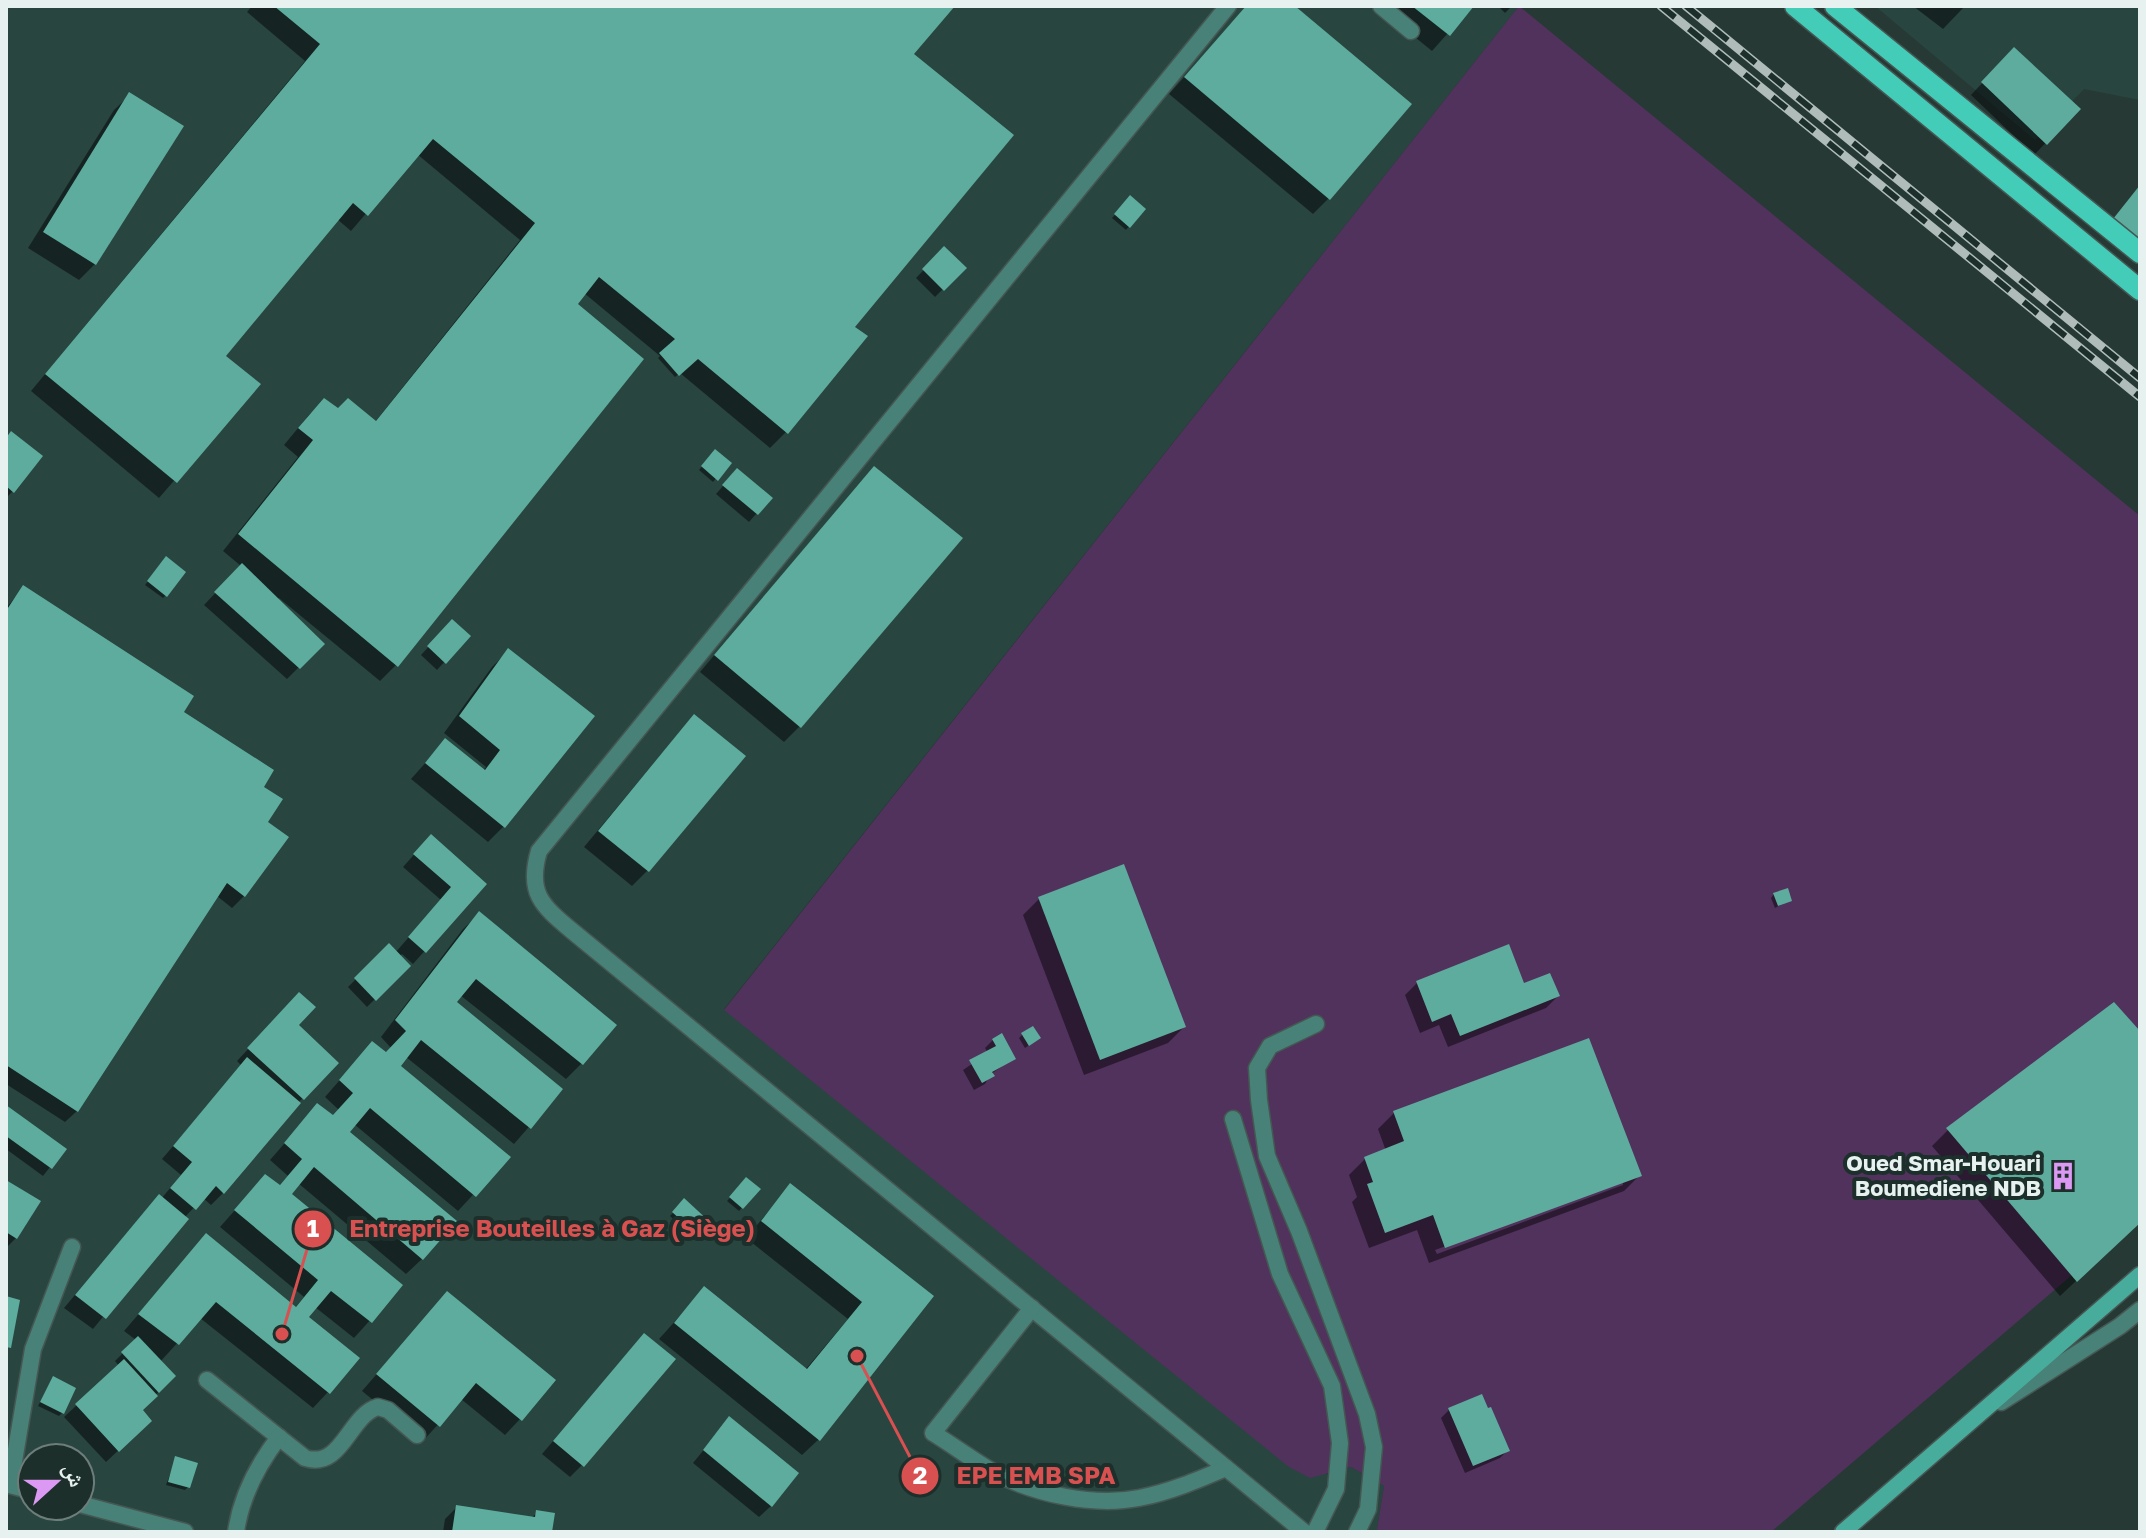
<svg xmlns="http://www.w3.org/2000/svg" width="2146" height="1538" font-family="'Golos Text','Noto Naskh Arabic',sans-serif">
	<rect width="100%" height="100%" fill="#263935"/>
	<g fill="#294540" fill-rule="evenodd">
		<path d="M6,6h1513l-795,1003 604,466 23,-8 33,19 -7,43 2,3h-1373zM32,1458h48v48h-48z"/>
		<polygon points="1875,6 2140,6 2140,100 2084,89 2035,140"/>
	</g>
	<polygon fill="#51325c" points="1519,6 2140,516 2140,1217 1771,1532 1379,1532 1377,1529 1384,1486 1351,1467 1310,1478 1289,1467 724,1010"/>
	<g fill="#0007" fill-rule="evenodd">
		<polygon points="252,6 952,6 911,54 853,327 786,432 770,448 680,373 675,377 658,358 660,356 584,293 576,304 396,665 380,681 279,598 277,600 322,644 287,679 204,605 241,566 223,551 298,457 284,445 308,416 324,400 338,410 375,422 520,240 417,154 351,231 337,219 223,356 258,384 159,498 31,391 305,61 247,12"/>
		<polygon points="1247,6 1292,6 1329,198 1313,214 1169,94"/>
		<polygon points="1388,6 1472,6 1432,51 1384,12"/>
		<polygon points="1498,6 1512,6 1505,13"/>
		<polygon points="1913,6 1965,6 1943,29"/>
		<polygon points="2003,61 2078,109 2034,155 1971,95"/>
		<polygon points="130,95 95,264 79,280 28,248 114,110"/>
		<polygon points="1130,198 1143,209 1126,230 1112,218"/>
		<polygon points="944,249 964,268 935,297 916,278"/>
		<polygon points="6,439 13,491 6,498"/>
		<polygon points="715,451 729,463 713,482 699,470"/>
		<polygon points="730,478 770,498 749,522 716,494"/>
		<polygon points="859,484 800,726 784,742 700,672"/>
		<polygon points="163,562 166,595 163,598 145,585"/>
		<polygon points="24,587 181,713 261,787 265,822 286,837 244,896 232,908 217,896 77,1111 65,1122 6,1084 6,608"/>
		<polygon points="452,621 468,636 437,670 421,655"/>
		<polygon points="508,651 504,826 488,842 411,779 445,741 483,771 486,767 444,733 492,667"/>
		<polygon points="679,733 648,870 632,886 584,847"/>
		<polygon points="419,849 484,884 413,964 402,954 399,957 408,966 367,1007 348,987 389,946 395,953 441,900 403,867"/>
		<polygon points="1774,894 1790,900 1775,908 1771,898"/>
		<polygon points="1039,899 1184,1027 1168,1043 1084,1075 1023,915"/>
		<polygon points="479,914 582,1063 566,1079 460,995 454,1002 561,1090 514,1144 406,1057 399,1066 508,1157 458,1211 354,1124 347,1132 422,1259 406,1274 298,1183 289,1194 401,1286 354,1338 315,1307 306,1318 328,1392 313,1408 200,1318 160,1362 174,1376 141,1410 138,1432 106,1462 64,1417 119,1366 115,1361 136,1340 124,1331 206,1236 295,1308 304,1297 220,1227 250,1193 278,1187 288,1176 270,1160 317,1106 332,1117 339,1110 325,1097 372,1043 385,1054 391,1048 381,1037 463,929"/>
		<polygon points="1417,983 1523,986 1558,996 1546,1008 1448,1047 1439,1025 1420,1033 1405,995"/>
		<polygon points="288,1006 296,1025 336,1063 298,1103 223,1193 211,1205 203,1198 184,1218 93,1329 64,1308 147,1209 161,1199 181,1175 162,1159 242,1066 237,1061"/>
		<polygon points="2140,1034 2140,1221 2060,1296 1932,1146 1948,1130"/>
		<polygon points="1022,1035 1035,1041 1025,1048 1019,1038"/>
		<polygon points="993,1040 1014,1058 991,1074 985,1084 974,1090 963,1070 988,1053 985,1048"/>
		<polygon points="6,1108 64,1149 43,1176 6,1149"/>
		<path d="M1394,1113l246,62 -16,16 -195,72 -12,-33 -48,18 -17,-46 5,-5 -8,-22 16,-16 21,-8 -8,-22zM1623,1181v4l-186,69 -2,-4z"/>
		<polygon points="747,1180 758,1190 739,1211 727,1201"/>
		<polygon points="6,1182 16,1238 6,1248"/>
		<polygon points="790,1186 931,1296 818,1440 802,1455 659,1339 704,1289 805,1370 848,1319 746,1238"/>
		<polygon points="684,1201 708,1223 694,1238 670,1216"/>
		<polygon points="447,1293 520,1419 505,1435 461,1399 423,1441 362,1391"/>
		<polygon points="633,1347 582,1465 570,1477 542,1454"/>
		<polygon points="53,1378 62,1413 59,1416 38,1406"/>
		<polygon points="1449,1410 1508,1450 1500,1458 1465,1473 1441,1418"/>
		<polygon points="729,1419 771,1506 759,1517 693,1463"/>
		<polygon points="176,1459 188,1487 185,1490 166,1485"/>
		<polygon points="457,1507 531,1518 537,1513 550,1532 443,1532 445,1519"/>
	</g>
	<g fill="#5dac9e">
		<polygon points="274,6 955,6 914,54 1014,135 855,327 868,336 788,434 698,359 679,376 659,353 675,339 599,277 578,304 644,359 398,667 238,534 313,440 298,428 324,398 338,408 348,398 376,421 535,223 433,139 368,216 353,203 226,356 261,384 177,483 45,374 320,44"/>
		<polygon points="1246,6 1295,6 1412,104 1330,200 1184,77"/>
		<polygon points="1412,6 1474,6 1450,36"/>
		<polygon points="2014,47 2081,109 2047,145 1981,82"/>
		<polygon points="129,92 184,126 96,265 43,232"/>
		<polygon points="2140,185 2140,240 2113,219"/>
		<polygon points="1130,195 1146,209 1130,228 1114,214"/>
		<polygon points="944,246 967,268 944,291 922,269"/>
		<polygon points="11,431 43,456 14,493 6,486 6,438"/>
		<polygon points="715,449 732,463 718,481 701,466"/>
		<polygon points="874,466 963,538 801,728 714,655"/>
		<polygon points="737,468 773,498 758,515 722,485"/>
		<polygon points="166,556 186,572 167,597 147,581"/>
		<polygon points="242,563 325,644 300,669 214,592"/>
		<polygon points="23,585 194,696 184,712 274,770 264,787 283,799 268,822 289,837 245,897 227,883 78,1112 6,1065 6,611"/>
		<polygon points="452,619 471,636 446,664 427,646"/>
		<polygon points="508,648 595,716 505,828 425,763 445,738 485,770 500,750 459,716"/>
		<polygon points="694,714 746,756 649,872 598,831"/>
		<polygon points="431,834 487,884 426,953 408,937 451,887 413,854"/>
		<polygon points="1124,864 1186,1027 1100,1060 1038,897"/>
		<polygon points="1788,888 1792,901 1778,906 1773,893"/>
		<polygon points="479,911 617,1025 583,1065 476,979 457,1002 563,1089 531,1129 421,1040 401,1066 511,1157 476,1197 370,1108 350,1132 457,1221 423,1260 314,1167 292,1194 403,1285 372,1323 331,1291 309,1317 360,1358 330,1394 216,1302 179,1345 138,1314 206,1233 296,1307 318,1280 234,1210 265,1174 280,1185 302,1159 284,1143 317,1103 333,1115 353,1093 339,1080 372,1041 386,1052 406,1031 395,1020"/>
		<polygon points="389,943 411,966 376,1001 354,978"/>
		<polygon points="1509,944 1524,983 1550,973 1560,996 1460,1036 1451,1014 1432,1022 1416,981"/>
		<polygon points="299,992 316,1007 299,1025 339,1063 304,1100 247,1048"/>
		<polygon points="2114,1002 2140,1031 2140,1223 2077,1282 1946,1128"/>
		<polygon points="1033,1026 1041,1038 1029,1046 1021,1033"/>
		<polygon points="1002,1033 1016,1059 992,1072 995,1076 982,1083 969,1060 996,1046 992,1039"/>
		<polygon points="1589,1038 1642,1176 1445,1248 1433,1215 1385,1233 1367,1184 1373,1182 1364,1157 1404,1141 1393,1111"/>
		<polygon points="247,1057 301,1103 224,1194 216,1186 196,1210 170,1188 192,1162 173,1146"/>
		<polygon points="6,1105 67,1149 52,1169 6,1136"/>
		<polygon points="746,1177 761,1189 743,1209 729,1197"/>
		<polygon points="6,1180 41,1201 17,1239 6,1232"/>
		<polygon points="790,1183 934,1296 820,1441 674,1323 704,1286 807,1369 862,1302 761,1221"/>
		<polygon points="159,1194 189,1219 106,1319 75,1295"/>
		<polygon points="684,1198 711,1223 699,1236 672,1212"/>
		<polygon points="447,1291 556,1380 522,1421 476,1383 440,1427 376,1374"/>
		<polygon points="6,1296 20,1300 11,1348 6,1347"/>
		<polygon points="644,1333 676,1359 584,1467 553,1441"/>
		<polygon points="138,1336 176,1376 159,1393 121,1352"/>
		<polygon points="124,1359 158,1396 143,1410 152,1421 119,1452 75,1404"/>
		<polygon points="53,1376 76,1388 64,1414 40,1402"/>
		<polygon points="1482,1394 1488,1408 1491,1407 1510,1451 1473,1466 1448,1408"/>
		<polygon points="729,1416 799,1473 772,1507 703,1450"/>
		<polygon points="175,1456 198,1463 190,1488 168,1482"/>
		<polygon points="456,1505 535,1517 536,1510 555,1513 552,1532 452,1532"/>
	</g>
	<g fill="none" stroke-linecap="round" stroke-linejoin="round">
		<defs>
			<g id="lane">
				<path d="M1228,6l-689,845c-12,41 2,54 32,79l733,602"/>
				<polyline points="1381,6 1411,31"/>
				<polyline points="1316,1024 1270,1046 1257,1068 1259,1100 1267,1156 1299,1231 1367,1414 1374,1447 1368,1509 1357,1532"/>
				<polyline points="1233,1119 1280,1274 1332,1386 1340,1443 1336,1489 1315,1532"/>
				<path d="M1032,1308l-99,125c21,13 41,28 62,40 41,21 98,34 144,25 31,-6 59,-18 87,-30"/>
				<path d="M207,1380l98,78c37,12 44,-43 73,-51l10,3 29,25"/>
				<polyline points="2001,1402 2120,1326 2140,1310"/>
				<polyline points="10,1485 33,1349 72,1247"/>
				<path d="M236,1532c5,-36 21,-66 43,-95"/>
			</g>
			<g id="street">
				<polyline points="6,1484 32,1491"/>
				<polyline points="80,1504 185,1532"/>
			</g>
			<polyline id="secondary" points="1843,1532 2140,1275"/>
			<g id="primary">
				<polyline points="1795,6 2140,290"/>
				<polyline points="1835,6 2140,253"/>
			</g>
		</defs>
		<use href="#lane" stroke="#455753" stroke-width="19"/>
		<use href="#street" stroke="#455753" stroke-width="19"/>
		<use href="#secondary" stroke="#455753" stroke-width="19"/>
		<use href="#primary" stroke="#455753" stroke-width="23"/>
		<use href="#lane" stroke="#478177" stroke-width="16"/>
		<use href="#street" stroke="#478177" stroke-width="16"/>
		<use href="#secondary" stroke="#48ac9c" stroke-width="16"/>
		<use href="#primary" stroke="#43cdb9" stroke-width="20"/>
		<defs>
			<g id="rail">
				<polyline points="1661,6 2140,397"/>
				<polyline points="1686,6 2140,378"/>
			</g>
		</defs>
		<use href="#rail" stroke="#afbcba" stroke-width="9"/>
		<use href="#rail" stroke="#1c2f2b" stroke-width="6" stroke-dasharray="18" stroke-linecap="butt"/>
	</g>
	<defs>
		<symbol id="building-bare" viewBox="-9 -9 18 18"><path d="M-4-6H4V6H1V3H-1V6H-4ZM-2.5-4.3h1.7v1.8h-1.7ZM.8-4.3h1.7v1.8H.8ZM-2.5-1h1.7V.8h-1.7ZM.8-1h1.7V.8H.8Z" fill="#dc99f4" stroke="#1c2f2b" stroke-width="2.5" paint-order="stroke"/></symbol>
	</defs>
	<g fill-rule="evenodd">
		<use href="#building-bare" x="2043" y="1156" width="40" height="40"/>
	</g>
	<g text-anchor="middle" stroke-width="8" stroke-linejoin="round" paint-order="stroke">
		<g font-size="22" font-weight="bold" fill="#e7f2f0" stroke="#1c2f2b" text-anchor="end">
			<text x="2041" y="1171">Oued Smar-Houari<tspan x="2041" dy="25">Boumediene NDB</tspan></text>
		</g>
	</g>
	<path fill="none" stroke="#d95050" stroke-width="3" d="M282 1334L313 1229M857 1356L920 1476"/>
	<g fill="#d95050" stroke="#1c2f2b" stroke-width="3">
		<circle cx="282" cy="1334" r="8"/>
		<circle cx="857" cy="1356" r="8"/>
		<circle cx="313" cy="1229" r="20"/>
		<circle cx="920" cy="1476" r="20"/>
	</g>
	<g font-size="24" text-anchor="middle" font-weight="bold" fill="#fff">
		<text x="313" y="1237">1</text>
		<text x="920" y="1484">2</text>
	</g>
	<g font-size="24" text-anchor="middle" font-weight="bold" fill="#d95050" stroke="#1c2f2b" stroke-width="8" stroke-linejoin="round" paint-order="stroke">
		<text x="552" y="1237">Entreprise Bouteilles à Gaz (Siège)</text>
		<text x="1036" y="1484">EPE EMB SPA</text>
	</g>
	<rect width="2146" height="1538" fill="none" stroke="#e7f2f0" stroke-width="16"/>
	<g transform="translate(56 1482) rotate(69)"><circle r="38" fill="#1c2f2b" stroke="#6d7d7a" stroke-width="2"/>
	<path d="M0-6L14 30L0 20L-14 30Z" fill="#dc99f4"/>
	<text y="-12" font-size="22" font-weight="bold" text-anchor="middle" fill="#e7f2f0">ش</text>
	</g>
</svg>
